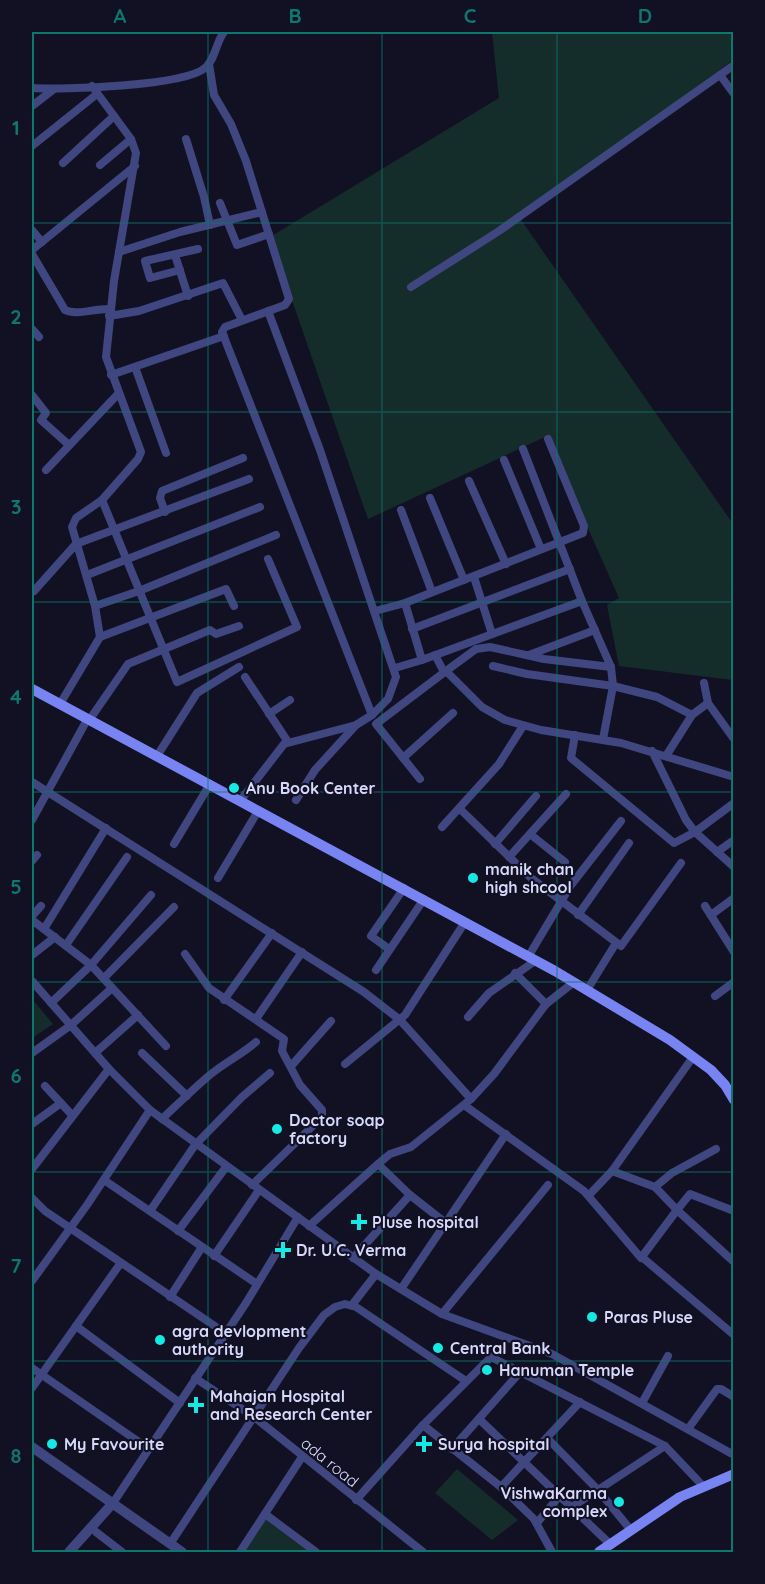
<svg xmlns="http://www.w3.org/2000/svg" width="765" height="1584" font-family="Quicksand,sans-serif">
	<rect width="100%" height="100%" fill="#121124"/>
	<g fill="#152d2a">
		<polygon points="492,32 733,32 733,60 519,217 733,524 733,680 619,666 607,605 619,598 547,436 368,519 270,237 499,98"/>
		<polygon points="32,999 53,1024 32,1038"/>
		<polygon points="457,1469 518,1520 492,1540 435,1493"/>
		<polygon points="265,1519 309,1552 243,1552"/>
	</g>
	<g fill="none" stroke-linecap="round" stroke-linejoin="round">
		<g stroke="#40467f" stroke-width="8">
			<polyline points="209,64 214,95 231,124 246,161 289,299 285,305 225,327 222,332 372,715"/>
			<polyline points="720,75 734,94"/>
			<polyline points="92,86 131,139 136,153 114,281 106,357 141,452 138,459 102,500 76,518 72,527 95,606 100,637 226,589 234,606"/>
			<path d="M32,88c30,2 152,-2 173,-20 10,-8 11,-26 19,-36"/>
			<polyline points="32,106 54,89"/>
			<polyline points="186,139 204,197 210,225"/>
			<polyline points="32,146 97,94"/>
			<polyline points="63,163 114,116"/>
			<polyline points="100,165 131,139"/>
			<polyline points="220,203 237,245 269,234"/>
			<polyline points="32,230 42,242"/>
			<polyline points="32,250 135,166"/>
			<polyline points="119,252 180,232 262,212"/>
			<path d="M32,254l33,56c12,6 30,-2 45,-1"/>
			<polyline points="175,255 188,296"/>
			<polyline points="180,270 150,278 145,261 198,249"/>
			<polyline points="411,287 499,231 734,65"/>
			<polyline points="109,316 139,311 223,283 242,320"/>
			<polyline points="32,329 39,337"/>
			<polyline points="135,367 166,453"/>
			<polyline points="111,375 224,336"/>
			<polyline points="32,395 46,413 41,420 69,445"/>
			<polyline points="504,460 541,549"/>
			<polyline points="46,470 118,394"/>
			<polyline points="469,481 506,564"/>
			<polyline points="430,498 464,580"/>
			<polyline points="102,500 177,682 297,627 268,559"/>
			<polyline points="401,510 432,592"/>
			<polyline points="165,512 160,498 162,491 243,458"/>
			<polyline points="87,575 260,507"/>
			<polyline points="474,577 492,634"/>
			<polyline points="34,591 76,544 249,479"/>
			<polyline points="582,601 611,667 613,686 657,697 692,715"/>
			<polyline points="405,603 422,660 582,601 523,449"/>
			<polyline points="95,606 139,591 276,535"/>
			<polyline points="375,611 405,603 583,533 584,526 548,439"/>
			<polyline points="412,629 570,569"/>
			<polyline points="435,655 444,672"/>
			<polyline points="529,655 595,630"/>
			<polyline points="493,666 527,674 613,686 603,739"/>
			<polyline points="395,668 422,660"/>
			<polyline points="446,671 476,649 490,647 544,659 611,667"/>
			<polyline points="245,677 288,742"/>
			<polyline points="704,683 708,703 734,739"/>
			<polyline points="60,704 100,637"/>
			<polyline points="269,714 290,700"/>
			<polyline points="90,719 128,664 210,630 216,634 239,626"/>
			<polyline points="575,735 571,758 674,843 695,832 734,803"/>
			<polyline points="652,751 686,820 695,832 734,867"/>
			<polyline points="157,756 197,693 239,667"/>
			<polyline points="666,756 692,715 708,703"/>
			<polyline points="403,758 453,713"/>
			<polyline points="420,779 376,724 446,671 482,707 505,720 541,730 621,743 734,777"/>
			<polyline points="32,782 364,992 400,1020 471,1099"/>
			<polyline points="296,800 315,770 356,725"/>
			<polyline points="240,801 284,744 356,725 372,715 388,699 396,677 320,450 268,311"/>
			<polyline points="460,809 531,878 621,946 681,863"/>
			<polyline points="32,820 88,718"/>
			<polyline points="442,827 499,764 523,726"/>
			<polyline points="530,834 565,862"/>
			<polyline points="174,844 210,784"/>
			<polyline points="495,844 536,796"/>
			<polyline points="717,852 734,840"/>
			<polyline points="509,857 566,794"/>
			<polyline points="32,861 37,855"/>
			<polyline points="218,878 258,811"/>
			<polyline points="705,906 734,952"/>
			<polyline points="578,915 629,843"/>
			<polyline points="711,915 734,898"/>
			<polyline points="32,916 41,906"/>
			<polyline points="32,920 91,965 166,1046"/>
			<polyline points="44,929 106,828"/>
			<polyline points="66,945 127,857"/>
			<polyline points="389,949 371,936 404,888"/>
			<polyline points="185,954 209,988 284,1039 282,1051 300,1085 322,1110 322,1117 252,1185"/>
			<polyline points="32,955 55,937"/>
			<polyline points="528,957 571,885 621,821"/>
			<polyline points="376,970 424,899"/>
			<polyline points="515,973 546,1004 574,982"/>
			<polyline points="104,978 174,907"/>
			<polyline points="32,981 109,1069 150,1110 376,1274 442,1314 552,1354 734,1455"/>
			<polyline points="587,990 616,943"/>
			<polyline points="715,996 734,982"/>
			<polyline points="224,1000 272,933"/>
			<polyline points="51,1003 91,965 151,895"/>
			<polyline points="468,1017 489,993 535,961"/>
			<polyline points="256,1019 302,952"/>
			<polyline points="32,1053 71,1025 112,988"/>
			<polyline points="95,1053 138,1015"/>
			<polyline points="142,1053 187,1096"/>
			<polyline points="345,1064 405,1015 465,922"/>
			<polyline points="292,1065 331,1021"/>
			<polyline points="45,1086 72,1115"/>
			<polyline points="464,1105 584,1191 641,1258 677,1210 734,1262"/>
			<path d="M162,1119c16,-15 32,-31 49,-45 15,-12 31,-20 45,-32"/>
			<polyline points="32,1124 61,1103"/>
			<polyline points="378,1164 390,1154 411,1147 471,1099 494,1074 546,1004"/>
			<polyline points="32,1169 109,1069"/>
			<polyline points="612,1171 655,1187 677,1210 690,1194 734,1211"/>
			<polyline points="104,1180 257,1284"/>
			<polyline points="655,1187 672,1173 716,1149"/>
			<polyline points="589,1195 612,1171 693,1057"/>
			<polyline points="32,1198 45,1211 225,1333"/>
			<polyline points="150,1211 195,1145 242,1097 270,1073"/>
			<polyline points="309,1226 378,1164 410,1195 447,1224"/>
			<polyline points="178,1231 226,1167"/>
			<polyline points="214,1256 259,1190"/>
			<polyline points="353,1258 410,1195"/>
			<polyline points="643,1258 734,1335"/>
			<polyline points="32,1281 87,1205 150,1110"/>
			<polyline points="401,1289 506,1134"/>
			<polyline points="170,1297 202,1247"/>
			<polyline points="352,1305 376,1274"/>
			<polyline points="442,1314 548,1185"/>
			<polyline points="76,1326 180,1403"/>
			<polyline points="32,1368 149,1449"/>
			<polyline points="195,1378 254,1417 423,1552"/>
			<polyline points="32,1388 120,1264"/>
			<polyline points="642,1403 668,1356"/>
			<polyline points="479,1419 610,1544"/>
			<polyline points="423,1425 501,1487 534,1519 552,1552"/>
			<polyline points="688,1429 717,1389 721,1389 734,1397"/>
			<polyline points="548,1439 598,1490 630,1529"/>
			<polyline points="452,1449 521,1371"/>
			<polyline points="501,1487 580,1402"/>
			<polyline points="356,1500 423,1425 491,1357 665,1446 703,1486"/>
			<polyline points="113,1503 246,1303 298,1217"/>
			<polyline points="572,1507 665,1446"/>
			<polyline points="265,1514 316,1552"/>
			<polyline points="537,1523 560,1495"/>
			<polyline points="96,1532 122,1552"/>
			<polyline points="170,1544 299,1348 324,1315 335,1307 345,1304 356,1307 466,1381"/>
			<polyline points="240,1552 302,1457"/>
		</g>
		<g stroke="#40467f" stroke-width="10">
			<polyline points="32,1447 182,1552"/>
			<polyline points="69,1552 113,1503"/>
		</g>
		<g stroke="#7884f2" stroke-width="10">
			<polyline points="32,689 555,971 670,1040 711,1070 725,1085 734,1100"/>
			<polyline points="599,1552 680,1497 734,1474"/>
		</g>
	</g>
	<path fill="none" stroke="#0f766e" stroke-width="1.5" stroke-opacity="0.55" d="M208,32v1520M382,32v1520M557,32v1520M32,223h702M32,412h702M32,602h702M32,792h702M32,982h702M32,1172h702M32,1361h702"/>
	<g fill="#16e9e4" stroke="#121124" stroke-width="2">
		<circle cx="234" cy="788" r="6"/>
		<circle cx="473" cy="878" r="6"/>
		<circle cx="277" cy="1129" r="6"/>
		<path d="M356 1213h6v6h6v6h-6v6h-6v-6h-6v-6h6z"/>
		<path d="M280 1241h6v6h6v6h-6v6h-6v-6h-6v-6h6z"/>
		<circle cx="592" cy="1317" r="6"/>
		<circle cx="160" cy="1340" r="6"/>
		<circle cx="438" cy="1348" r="6"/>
		<circle cx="487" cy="1370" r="6"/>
		<path d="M193 1396h6v6h6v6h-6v6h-6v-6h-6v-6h6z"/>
		<circle cx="52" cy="1444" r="6"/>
		<path d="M421 1435h6v6h6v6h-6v6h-6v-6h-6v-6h6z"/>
		<circle cx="619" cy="1502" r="6"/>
	</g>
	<g text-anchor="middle" stroke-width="4.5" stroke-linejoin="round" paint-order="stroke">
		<g font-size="16" font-weight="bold" fill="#d8d8fb" stroke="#121124" text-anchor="start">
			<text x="246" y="794">Anu Book Center</text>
			<text x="485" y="875">manik chan<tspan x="485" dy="18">high shcool</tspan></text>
			<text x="289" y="1126">Doctor soap<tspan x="289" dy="18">factory</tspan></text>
			<text x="372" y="1228">Pluse hospital</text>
			<text x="296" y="1256">Dr. U.C. Verma</text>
			<text x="604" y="1323">Paras Pluse</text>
			<text x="172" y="1337">agra devlopment<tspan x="172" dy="18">authority</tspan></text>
			<text x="450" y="1354">Central Bank</text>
			<text x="499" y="1376">Hanuman Temple</text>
			<text x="210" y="1402">Mahajan Hospital<tspan x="210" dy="18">and Research Center</tspan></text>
			<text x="64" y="1450">My Favourite</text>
			<text x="438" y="1450">Surya hospital</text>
			<text x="607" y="1499" text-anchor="end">VishwaKarma<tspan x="607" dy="18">complex</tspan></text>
		</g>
		<g font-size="16" fill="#d8d8fb" stroke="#121124">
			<text transform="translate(330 1462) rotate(39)" y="6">ada road</text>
		</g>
	</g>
	<rect width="765" height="1584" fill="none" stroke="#121124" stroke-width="66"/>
	<rect x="33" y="33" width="699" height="1518" fill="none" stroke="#0f766e" stroke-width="2"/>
	<g font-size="20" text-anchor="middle" font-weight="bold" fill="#0f766e">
		<text x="120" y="23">A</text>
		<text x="295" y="23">B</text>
		<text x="470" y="23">C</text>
		<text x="645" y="23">D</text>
		<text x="16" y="135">1</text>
		<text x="16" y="324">2</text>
		<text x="16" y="514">3</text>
		<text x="16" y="704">4</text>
		<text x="16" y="894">5</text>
		<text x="16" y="1083">6</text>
		<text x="16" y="1273">7</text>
		<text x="16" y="1463">8</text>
	</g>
</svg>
